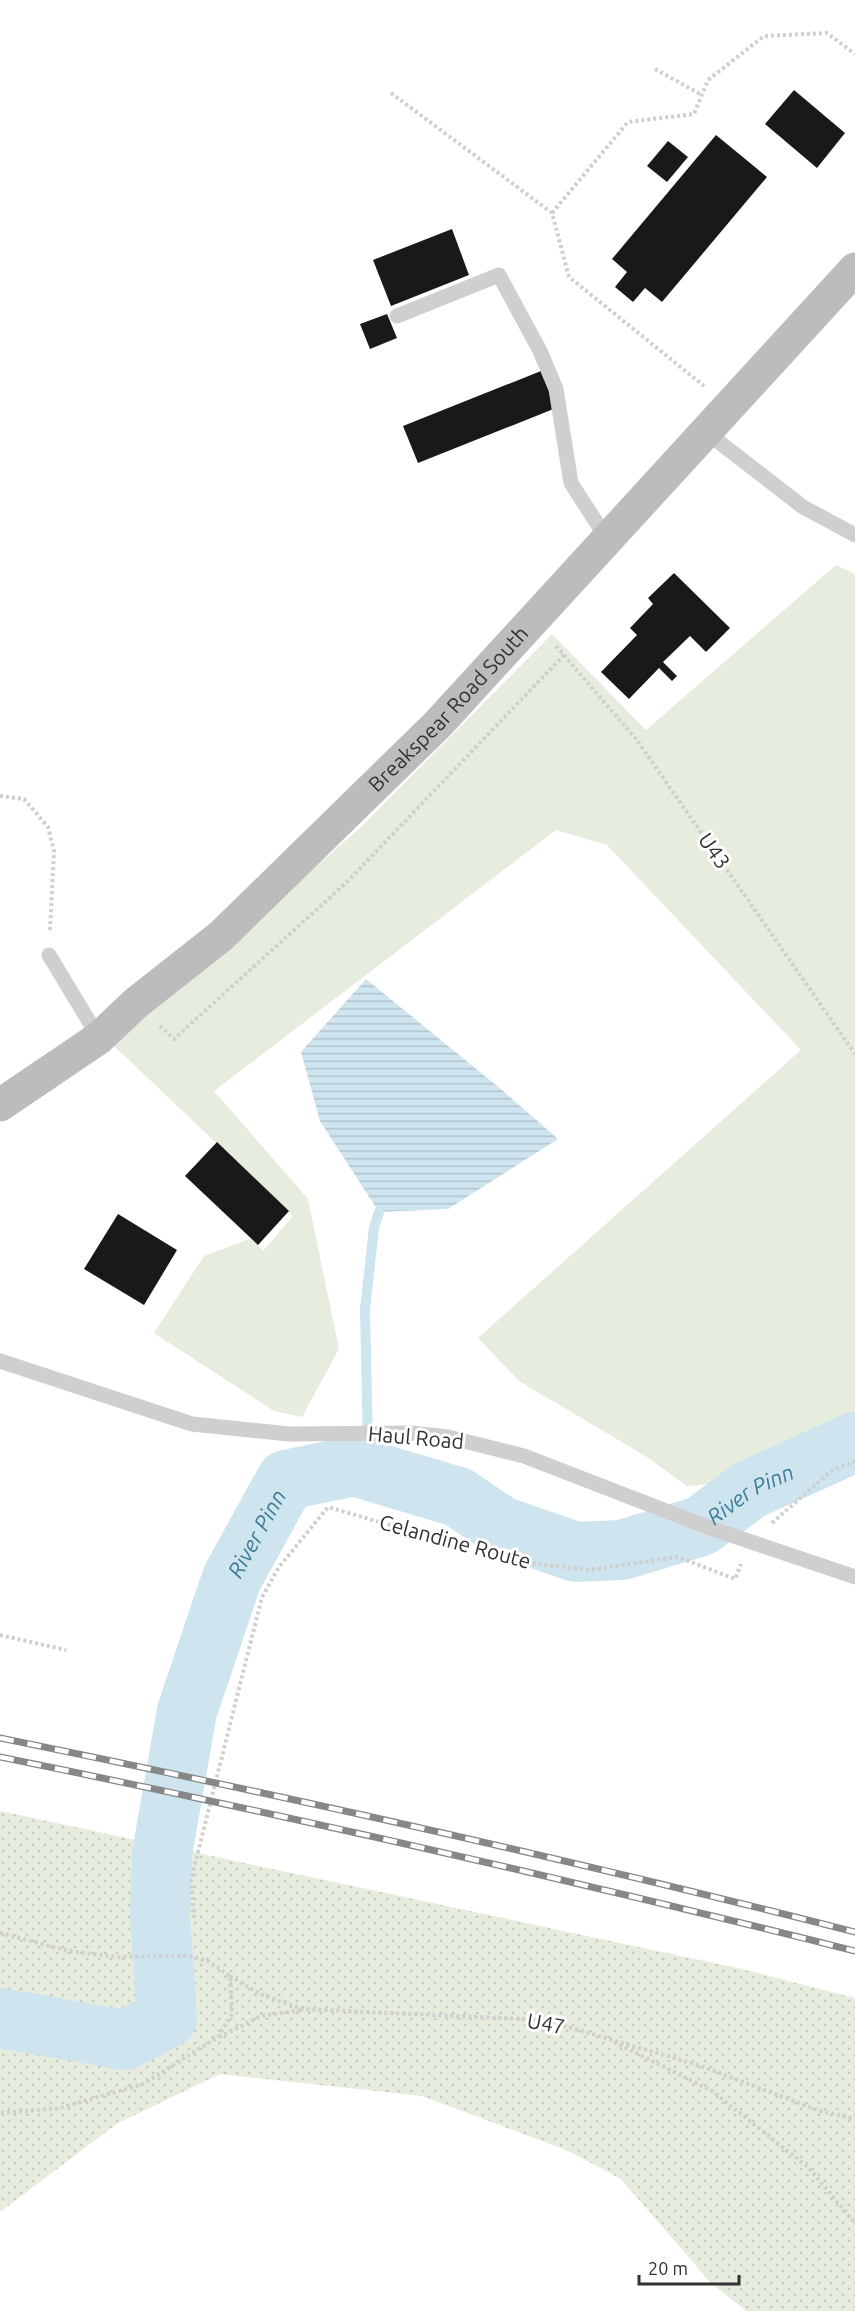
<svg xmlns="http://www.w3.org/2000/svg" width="855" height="2311" font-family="Ubuntu,sans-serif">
	<defs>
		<pattern id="park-dots" width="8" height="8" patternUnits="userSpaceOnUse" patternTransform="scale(1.5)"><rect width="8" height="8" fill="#e6ecde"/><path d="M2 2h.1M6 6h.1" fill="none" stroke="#c6cbbf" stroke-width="1.8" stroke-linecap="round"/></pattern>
		<pattern id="water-rules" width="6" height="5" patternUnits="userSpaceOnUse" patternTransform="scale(1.5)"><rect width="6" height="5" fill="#cee4ee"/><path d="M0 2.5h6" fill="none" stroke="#b1c4cd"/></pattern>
	</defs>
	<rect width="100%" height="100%" fill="#fff"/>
	<polygon fill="#e6ecde" points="836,565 855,574 855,1430 789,1462 745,1480 687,1486 647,1457 519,1381 478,1338 801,1050 607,845 556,830 214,1091 308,1199 339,1349 302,1417 274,1411 154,1333 204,1256 252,1238 263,1251 293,1216 112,1044 360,828 552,634 646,730"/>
	<polygon fill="url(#park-dots)" points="0,1811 742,1969 855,1998 855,2311 746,2311 710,2282 621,2179 571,2152 422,2096 220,2074 118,2123 0,2212"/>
	<polygon fill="url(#water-rules)" points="366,979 502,1090 558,1139 448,1209 379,1212 320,1121 301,1052"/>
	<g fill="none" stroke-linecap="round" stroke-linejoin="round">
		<polyline stroke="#cee4ee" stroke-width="10" points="354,1466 368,1446 365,1309 374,1228 379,1212"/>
		<path stroke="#cee4ee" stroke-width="60" id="s1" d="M0,2018l125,22 42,-22 -7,-102 2,-62 25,-143 45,-133 54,-98 68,-14 104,31 43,29 75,26 46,-2 79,-24 48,-36 106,-48"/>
	</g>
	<g fill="#191919">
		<polygon points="794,90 845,133 817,168 765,124"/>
		<polygon points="716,135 767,177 662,302 645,288 633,302 615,287 627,272 612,259"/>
		<polygon points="668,141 688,157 667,182 647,166"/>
		<polygon points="452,229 469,275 391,306 373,260"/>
		<polygon points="387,314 397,338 370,349 360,324"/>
		<polygon points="541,371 556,408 418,463 403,426"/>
		<polygon points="674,573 730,628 706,652 690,636 663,662 677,676 672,681 659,668 629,699 601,672 637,635 630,628 653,604 648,598"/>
		<polygon points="217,1142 289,1211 258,1245 185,1176"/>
		<polygon points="118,1214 177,1250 144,1305 84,1269"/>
	</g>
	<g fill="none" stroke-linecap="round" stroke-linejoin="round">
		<g stroke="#cfcfcf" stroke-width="4" stroke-dasharray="3 3" stroke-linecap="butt">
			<polyline points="655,69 702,95"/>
			<polyline points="391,93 552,213 569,277 704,386"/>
			<polyline points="552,213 628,122 694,114 708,80 764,36 827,33 855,54"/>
			<polyline points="556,646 636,739 855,1054"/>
			<polyline points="0,796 24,799 48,827 54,851 50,931"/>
			<polyline points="160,1026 174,1039 346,883 564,655"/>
			<polyline points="772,1523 830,1472 855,1461"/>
			<polyline points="0,1635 66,1650"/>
			<polyline points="194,1918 191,1880 262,1597 279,1567 328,1507 513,1561 589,1570 678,1557 735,1579 741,1564"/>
			<polyline points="0,1933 69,1951 117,1957 188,1956 208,1961 230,1976 232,2014 218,2037 143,2084 60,2108 0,2113"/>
			<polyline points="230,1976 260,1994 302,2009 544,2020 698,2065 820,2111 855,2119"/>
			<polyline points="219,2037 261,2016 302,2010"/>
			<polyline points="614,2042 712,2091 809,2168 855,2223"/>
		</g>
		<g stroke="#cfcfcf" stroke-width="15">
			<polyline points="397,316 499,275 540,351 556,389 571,483 607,539"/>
			<polyline points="706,432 803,507 855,535"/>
			<polyline points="49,955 99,1038"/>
			<polyline points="0,1361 192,1424 289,1434 411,1433 448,1437 524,1456 710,1528 855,1577"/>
		</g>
		<path stroke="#bcbcbc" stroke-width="33" id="s2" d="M0,1105l99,-67 37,-35 85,-67 217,-212 417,-455"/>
		<defs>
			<g id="rail">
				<path d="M0,1738c286,58 572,122 855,194"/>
				<path d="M0,1757c286,58 571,123 855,194"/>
			</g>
		</defs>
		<use href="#rail" stroke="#878787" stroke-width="7"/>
		<use href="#rail" stroke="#fff" stroke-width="4.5" stroke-dasharray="14" stroke-linecap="butt"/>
	</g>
	<g text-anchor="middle" stroke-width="6" stroke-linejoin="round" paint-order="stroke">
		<g font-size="21" fill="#323232" stroke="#fff">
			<text dy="7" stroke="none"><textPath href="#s2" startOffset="600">Breakspear Road South</textPath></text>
			<text transform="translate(714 851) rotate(55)" y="7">U43</text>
			<text transform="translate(416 1438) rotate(5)" y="7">Haul Road</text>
			<text transform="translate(455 1542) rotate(15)" y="7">Celandine Route</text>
			<text transform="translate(546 2024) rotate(10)" y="7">U47</text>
		</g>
		<g font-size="22" font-style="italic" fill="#3e7c97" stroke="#fff">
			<text dy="8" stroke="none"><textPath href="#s1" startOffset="1233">River Pinn</textPath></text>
			<text dy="8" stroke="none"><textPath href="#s1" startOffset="675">River Pinn</textPath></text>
		</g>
	</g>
	<path d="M639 2275v9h100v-9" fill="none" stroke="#323232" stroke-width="3"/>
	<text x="648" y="2275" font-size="18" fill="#323232" stroke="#ffffff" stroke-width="4.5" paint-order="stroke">20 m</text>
</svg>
